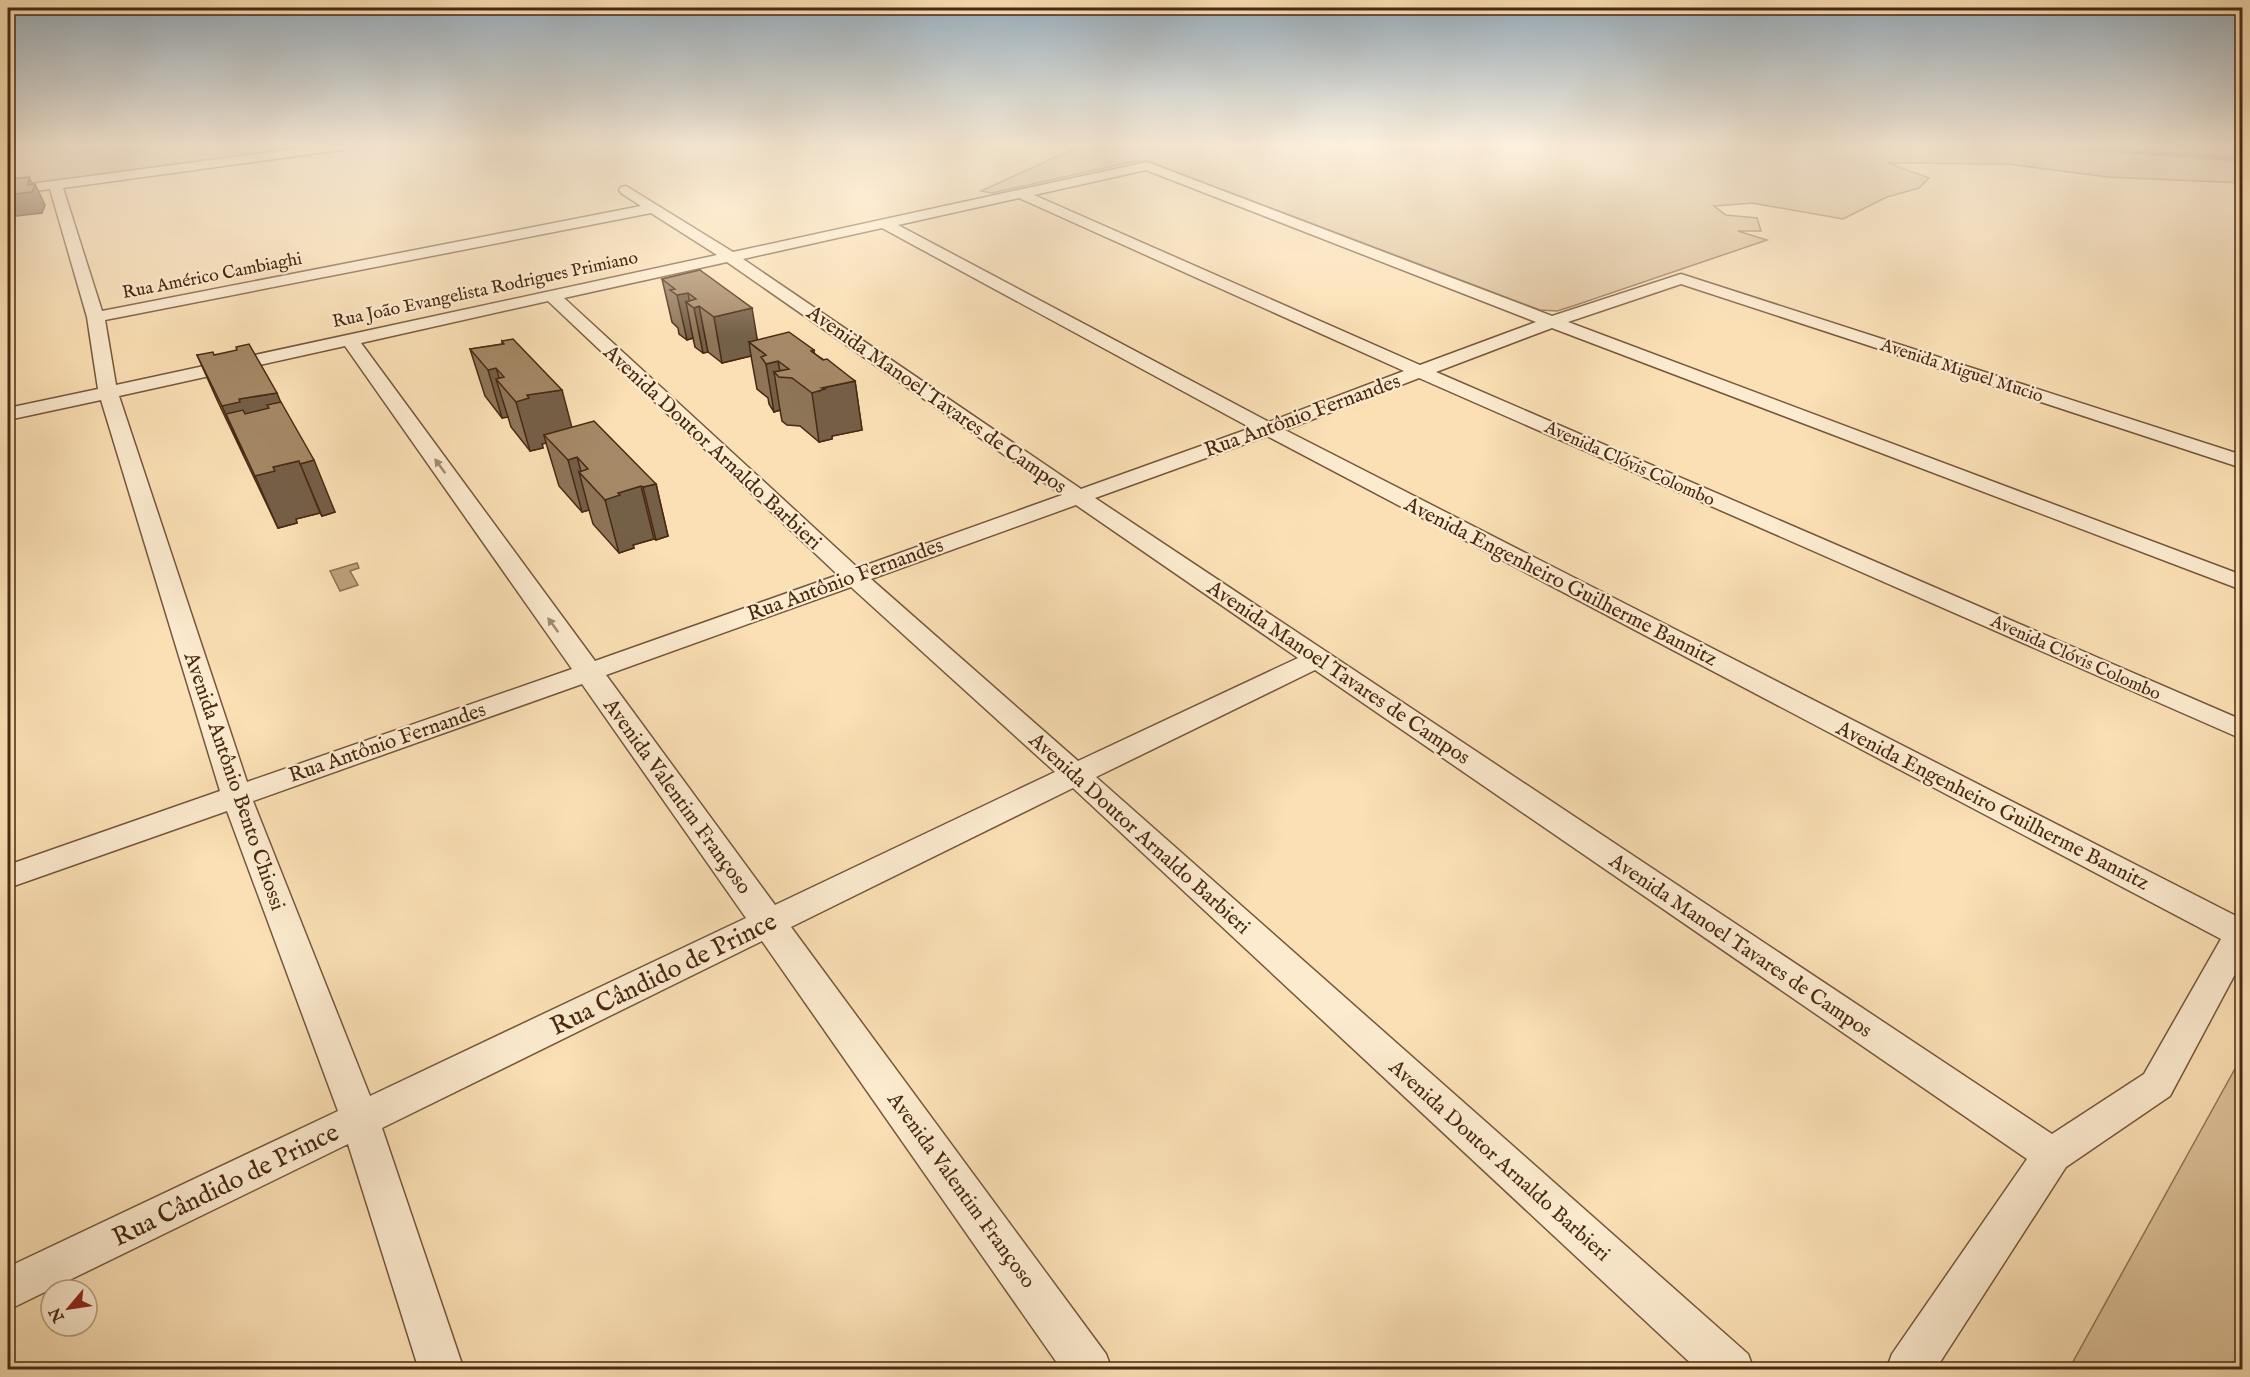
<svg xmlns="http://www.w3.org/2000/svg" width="2250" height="1377" font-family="'IM FELL English',serif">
	<rect width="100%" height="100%" fill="#fbe0b5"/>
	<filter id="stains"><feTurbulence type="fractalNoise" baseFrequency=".00333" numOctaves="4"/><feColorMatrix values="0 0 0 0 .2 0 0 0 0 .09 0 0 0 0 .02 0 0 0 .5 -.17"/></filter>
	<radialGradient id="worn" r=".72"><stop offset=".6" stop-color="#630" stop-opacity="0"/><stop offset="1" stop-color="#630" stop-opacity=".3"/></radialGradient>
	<g fill="#ddc199" stroke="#927555" stroke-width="1.5">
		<polygon points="8,145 341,145 8,190"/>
		<polygon points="1082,145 2242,145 2242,183 2108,177 2008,164 1888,163 1929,178 1919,188 1887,197 1843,219 1752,203 1714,206 1726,215 1757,218 1761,231 1738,231 1767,240 1573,306 1557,311 1540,310 1147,161 1136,161 992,193 981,191"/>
		<polygon points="2242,1056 2242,1369 2069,1369"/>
	</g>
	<polygon fill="#bea27d" stroke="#8f7252" stroke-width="1.5" points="357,563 359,568 350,571 358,585 340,591 330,571"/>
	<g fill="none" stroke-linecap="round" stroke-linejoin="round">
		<polyline stroke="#8f7252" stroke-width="5" points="2035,145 2242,159"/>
		<defs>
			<path id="minor" d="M323,145h31l-6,4 -285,39 39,123 539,-105 -20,-13 -2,-3 2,-3 5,-1 107,66 414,-90 405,154 129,-42 561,181v13l-561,-184 -113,38 674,253v15l-690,-262 -116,44 806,348v19l-823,-361 -134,52 957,489v42l-72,135 -104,71 -131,203h-49l6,-16 135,-195 -712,-489 -219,107 652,577 6,16h-56l-625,-582 -282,139 315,427 6,16h-50l-300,-429 -380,187 82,242h-45l-71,-226 -340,166v-43l330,-156 -111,-300 -219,77v-23l212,-74 -119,-391 -93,20v-12l90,-19 -11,-72 -37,-128 -42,6v-8zM1146,170l390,152 -116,43 -386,-170zM1019,198l385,173 -135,51 -371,-197zM651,213l66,42 -601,130 -11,-65zM882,228l369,200 -170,61 -338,-230zM727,262l335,233 -204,73 -294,-270zM548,301l290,274 -243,86 -234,-318zM345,346l227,323 -325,113 -128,-386zM1267,436l954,503 -77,135 -92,60 -957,-636zM1076,505l222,153 -220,103 -207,-182zM851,587l204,185 -280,133 -169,-230zM582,684l164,234 -376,178 -117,-295z"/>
		</defs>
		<use href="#minor" stroke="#75573a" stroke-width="3"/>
		<polyline stroke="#482911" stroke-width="2" stroke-dasharray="1 1.5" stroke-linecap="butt" points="121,145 150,149"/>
		<use href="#minor" fill="#fcebcf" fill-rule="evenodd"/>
	</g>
	<g fill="#8e7558" stroke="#482911" stroke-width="1.5">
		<polygon points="700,270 758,340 815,354 855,381 862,430 832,436 832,439 819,442 800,426 787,425 782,421 780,410 774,412 769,404 768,398 757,389 751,356 722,363 708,352 703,353 695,347 693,338 687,340 679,334 678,328 672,322 662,279"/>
		<polygon points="502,341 572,427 656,484 668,536 656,540 654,539 633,545 634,548 619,553 593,524 589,510 582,512 559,486 546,443 542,444 543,448 530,451 511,427 508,417 502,418 485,396 470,349 502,344"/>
		<polygon points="197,355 214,355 280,402 335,512 322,516 320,513 296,519 297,523 278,528 218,402"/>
	</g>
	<g fill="#745f47" stroke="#482911" stroke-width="1.5">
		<polygon points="11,176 19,193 28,185 29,177 34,187 35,184 45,205 42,213 8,217 8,195 11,179"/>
		<polygon points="688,293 690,305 686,302 693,338 687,340 677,295"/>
		<polygon points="699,306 708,352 703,353 694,308"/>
		<polygon points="752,308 759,350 749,342 751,356 722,363 714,317"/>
		<polygon points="814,350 820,391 822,388 855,381 862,430 832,436 832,439 819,442 812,393 811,351"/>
		<polygon points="778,361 781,377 774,372 780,410 774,412 766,364"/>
		<polygon points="496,368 501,384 496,379 508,417 502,418 488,370"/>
		<polygon points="562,390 575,439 544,435 546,443 542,444 543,448 530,451 516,402 527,395"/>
		<polygon points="277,393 297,442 226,414 244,456 222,406 239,399"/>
		<polygon points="577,457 582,475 579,472 589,510 582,512 568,460"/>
		<polygon points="314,460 335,512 322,516 300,464"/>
		<polygon points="299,461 320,513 296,519 297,523 278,528 255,476 273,467"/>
		<polygon points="656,484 668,536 656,540 643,487"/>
		<polygon points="641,486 654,539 633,545 634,548 619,553 605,500 618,493"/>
	</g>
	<g fill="#a58866" stroke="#482911" stroke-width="1.5">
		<polygon points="11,176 11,179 29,177 28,185 35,184 32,192 8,195 8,177"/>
		<polygon points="700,270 752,308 714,317 699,306 694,308 686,302 696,299 688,293 677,295 670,290 675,289 662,279"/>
		<polygon points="789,332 814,350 811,351 823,360 827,359 855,381 822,388 825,389 812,393 792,378 779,377 774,372 789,369 778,361 766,364 761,357 766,355 749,342"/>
		<polygon points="513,339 562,390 527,395 529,398 516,402 496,379 504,377 496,368 488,370 470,349 504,344 502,341"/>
		<polygon points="249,344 277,393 239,399 240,402 222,406 197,355 213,352 214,355 237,350 236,347"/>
		<polygon points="281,402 314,460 300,464 299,461 273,467 275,471 255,476 226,414 243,410 245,414 269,408 267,405"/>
		<polygon points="594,421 656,484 643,487 641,486 618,493 620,495 605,500 579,472 588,469 577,457 568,460 544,435"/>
	</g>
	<defs><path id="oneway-solid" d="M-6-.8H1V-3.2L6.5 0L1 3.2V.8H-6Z" transform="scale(1.5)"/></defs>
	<g fill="#a28a70">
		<use href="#oneway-solid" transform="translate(440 466) rotate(-126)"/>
		<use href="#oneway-solid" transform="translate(553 625) rotate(-126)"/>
	</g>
	<linearGradient id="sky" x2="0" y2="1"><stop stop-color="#97adbd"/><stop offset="0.43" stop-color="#fdf1de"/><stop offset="1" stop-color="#fdf1de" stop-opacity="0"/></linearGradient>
	<rect width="2250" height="337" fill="url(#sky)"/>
	<g text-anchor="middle" stroke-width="4.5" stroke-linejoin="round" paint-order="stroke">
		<g font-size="18" fill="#482911" stroke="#fcebcf">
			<text transform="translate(212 275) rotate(-11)" y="6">Rua Américo Cambiaghi</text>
			<text transform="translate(485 289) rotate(-12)" y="6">Rua João Evangelista Rodrigues Primiano</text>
			<text transform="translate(1962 370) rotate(18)" y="6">Avenida Miguel Mucio</text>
			<text transform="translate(1630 463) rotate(24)" y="6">Avenida Clóvis Colombo</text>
			<text transform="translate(2076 657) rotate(24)" y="6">Avenida Clóvis Colombo</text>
		</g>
		<g font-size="21" fill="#482911" stroke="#fcebcf">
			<text transform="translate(937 399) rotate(35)" y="7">Avenida Manoel Tavares de Campos</text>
			<text transform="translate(1302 415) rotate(-20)" y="7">Rua Antônio Fernandes</text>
			<text transform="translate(713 447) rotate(43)" y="7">Avenida Doutor Arnaldo Barbieri</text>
			<text transform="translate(845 579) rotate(-20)" y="7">Rua Antônio Fernandes</text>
			<text transform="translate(1561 581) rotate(27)" y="7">Avenida Engenheiro Guilherme Bannitz</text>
			<text transform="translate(1339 672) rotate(34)" y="7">Avenida Manoel Tavares de Campos</text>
			<text transform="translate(387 742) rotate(-19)" y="7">Rua Antônio Fernandes</text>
			<text transform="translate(235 781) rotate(71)" y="7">Avenida Antônio Bento Chiossi</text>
			<text transform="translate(678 796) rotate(54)" y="7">Avenida Valentim Françoso</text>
			<text transform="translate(1993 805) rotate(27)" y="7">Avenida Engenheiro Guilherme Bannitz</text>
			<text transform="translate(1140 833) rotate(42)" y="7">Avenida Doutor Arnaldo Barbieri</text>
			<text transform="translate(1741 945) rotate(34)" y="7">Avenida Manoel Tavares de Campos</text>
			<text transform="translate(1500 1160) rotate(42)" y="7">Avenida Doutor Arnaldo Barbieri</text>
			<text transform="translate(962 1190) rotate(54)" y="7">Avenida Valentim Françoso</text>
		</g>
		<g font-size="26" fill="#482911" stroke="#fcebcf">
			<text transform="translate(663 973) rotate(-26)" y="9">Rua Cândido de Prince</text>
			<text transform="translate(225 1184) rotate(-26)" y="9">Rua Cândido de Prince</text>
		</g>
	</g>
	<rect width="2250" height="1377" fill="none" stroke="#fbe0b5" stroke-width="30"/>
	<rect x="9" y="9" width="2232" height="1359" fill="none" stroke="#482911" stroke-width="3"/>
	<rect x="15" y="15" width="2220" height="1347" fill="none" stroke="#482911" stroke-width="1.5"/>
	<g transform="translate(69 1308) rotate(241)"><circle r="28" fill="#fcebcf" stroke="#b49d83" stroke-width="1.5"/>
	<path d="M0-4.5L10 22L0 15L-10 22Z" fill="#8f2418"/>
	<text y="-9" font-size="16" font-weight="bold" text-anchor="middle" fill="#482911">N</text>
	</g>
	<rect width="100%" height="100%" filter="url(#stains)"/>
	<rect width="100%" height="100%" fill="url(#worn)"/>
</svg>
